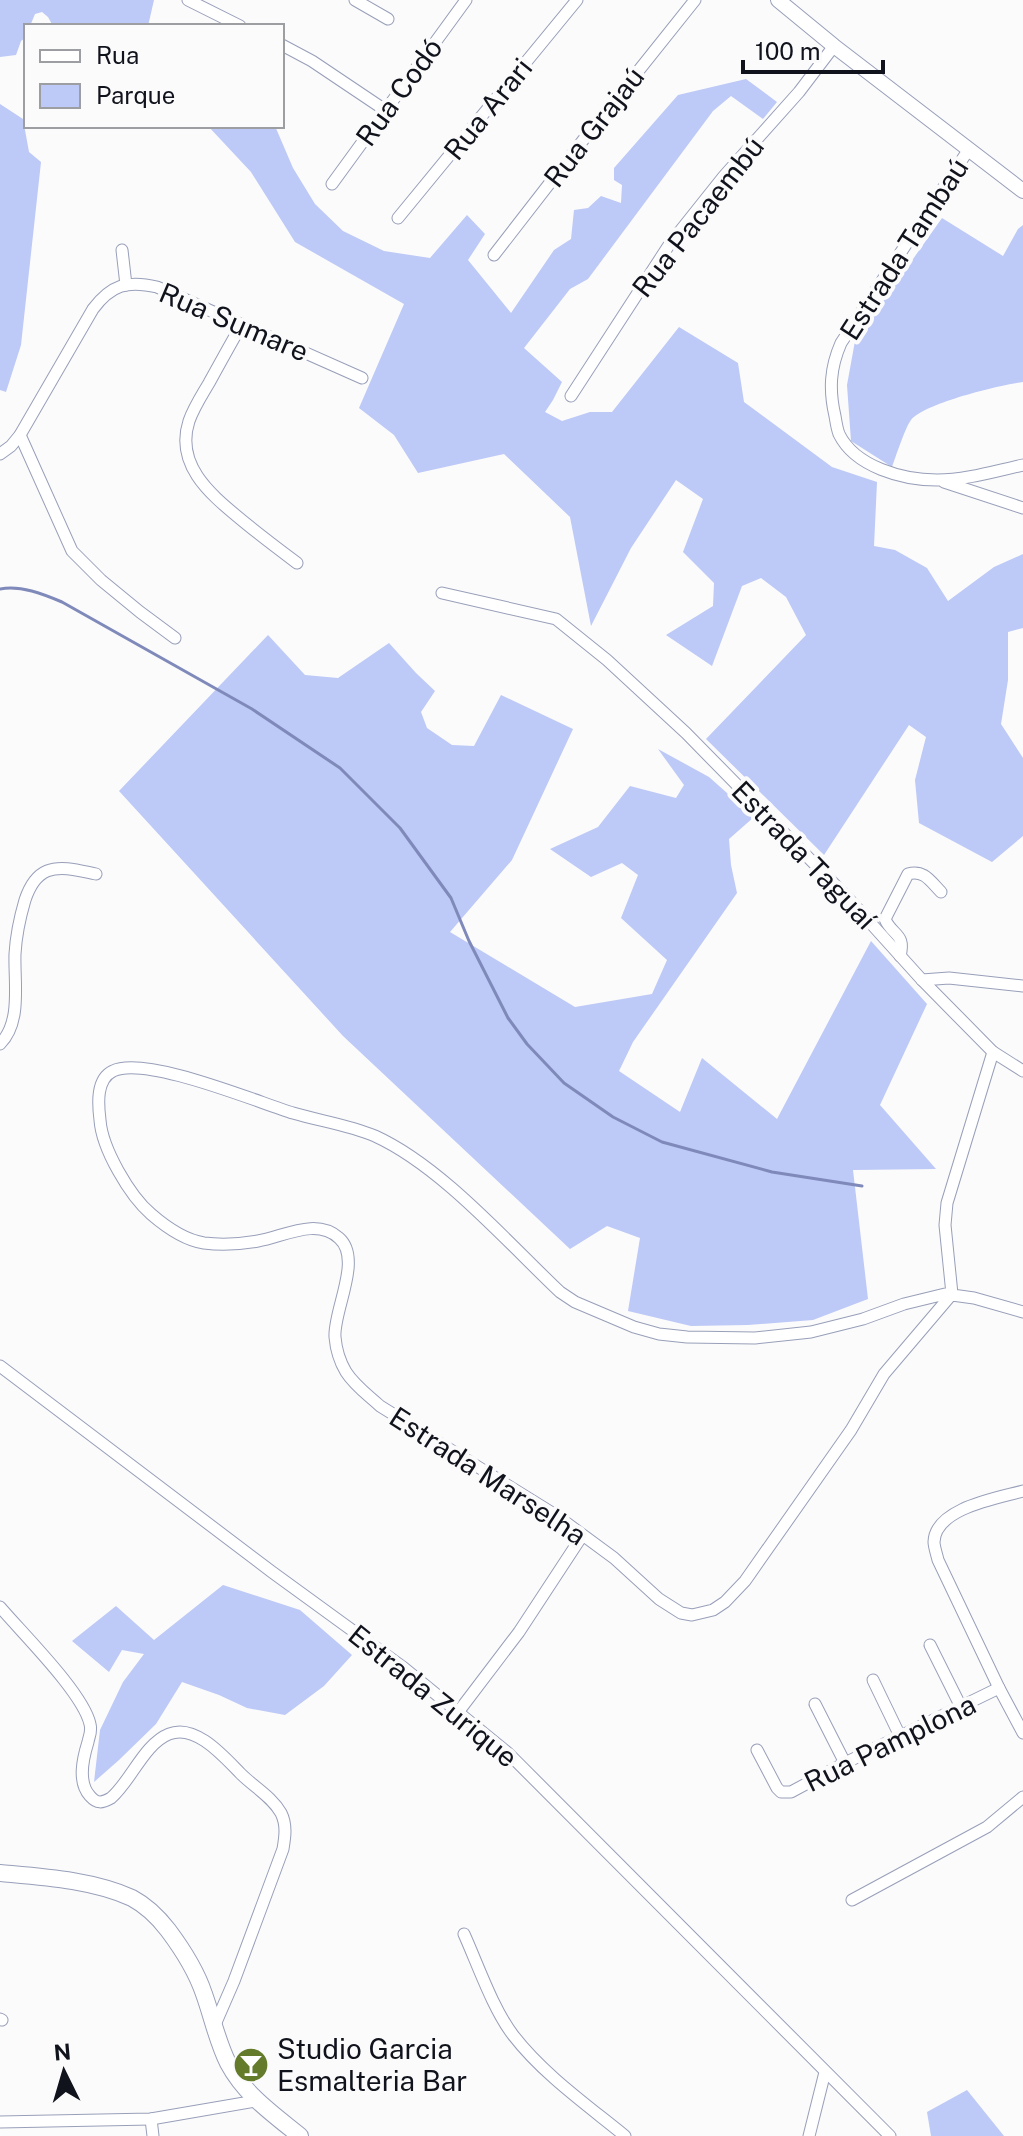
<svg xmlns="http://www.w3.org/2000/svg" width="1023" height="2136" font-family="'Public Sans',sans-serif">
	<rect width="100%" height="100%" fill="#fbfbfb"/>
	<g fill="#bdc9f6">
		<polygon points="0,0 154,0 148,26 53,26 48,17 42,12 35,14 30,26 26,26 26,37 21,41 16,55 0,57"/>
		<polygon points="746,79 777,102 763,119 731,96 713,111 588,279 570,289 524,348 562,382 553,400 545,412 562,421 590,412 612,412 679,327 738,363 744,402 832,467 877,482 874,546 895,550 927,568 948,601 994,567 1023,554 1023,628 1008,632 1008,680 1001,724 1023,758 1023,836 992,862 919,823 915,780 926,737 909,725 824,855 706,739 806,635 786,597 761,578 742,586 712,666 666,635 713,606 714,583 683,552 703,499 676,480 631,548 591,626 570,517 504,454 418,473 394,435 359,408 404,304 295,242 251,172 208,126 275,126 293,168 315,204 343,231 384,251 430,258 467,215 485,234 468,260 511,313 554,250 571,239 574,210 588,208 601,196 621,203 622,185 614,180 614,168 678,95"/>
		<polygon points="0,104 23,119 29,152 41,162 21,345 6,392 0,390"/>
		<path d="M942,218l61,38 15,-27 5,-4v157c-23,3 -98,21 -112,38 -6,8 -15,36 -19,47l-41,-26 -4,-56 8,-44z"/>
		<polygon points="268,635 305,675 338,678 389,643 416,673 435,691 421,712 427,728 452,745 474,746 501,695 573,729 512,860 450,932 575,1007 652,994 667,960 621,918 638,875 622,863 591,877 550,849 598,827 630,786 676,798 684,785 658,749 709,777 754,817 729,839 731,865 737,893 633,1042 619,1071 680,1112 702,1058 777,1119 871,941 927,1004 880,1105 936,1169 853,1170 868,1299 813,1320 748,1325 691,1326 628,1311 640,1238 607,1226 570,1249 343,1036 119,791"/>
		<polygon points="223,1585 300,1610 352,1655 324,1686 285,1715 247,1708 219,1695 182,1682 156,1724 119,1760 94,1782 100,1730 123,1682 144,1654 122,1650 109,1672 72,1641 116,1606 154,1640"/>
		<polygon points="967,2090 1004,2136 931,2136 927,2112"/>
	</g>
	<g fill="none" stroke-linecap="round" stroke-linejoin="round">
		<path stroke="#7f8aba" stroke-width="3" d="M0,589c21,-4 43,5 62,13l190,107 88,59 60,60 51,70 18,43 39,77 19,26 37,39 49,34 49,25 110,30 90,14"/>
		<defs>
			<g id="minor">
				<polyline points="188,0 240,26"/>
				<polyline points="355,0 388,19"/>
				<polyline points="282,45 312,61 385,110"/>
				<path d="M969,149l-128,194c-11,25 -12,47 -6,73 1,6 2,13 4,18 16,33 64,46 98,46 29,0 58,-9 86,-15"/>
				<polyline points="332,184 466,0"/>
				<polyline points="398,218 577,0"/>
				<polyline points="122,250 126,285"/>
				<polyline points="494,255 584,139 695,0"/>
				<path d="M242,324c-11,19 -22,39 -33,59 -7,12 -15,24 -20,38 -14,43 20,72 49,96 19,16 39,31 59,46"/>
				<polyline points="571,396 669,245 724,176 799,92 834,46"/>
				<polyline points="20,435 72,551 101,580 140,612 175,638"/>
				<path d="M0,454l11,-8 9,-11 73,-126c18,-24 34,-29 64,-22l205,91"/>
				<polyline points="944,482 1023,508"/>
				<polyline points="442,593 556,619 607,660 686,733 848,898 922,980 993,1052 1023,1071"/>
				<path d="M900,956c6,-23 -8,-20 -15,-37l23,-45c16,-5 23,8 33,18"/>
				<polyline points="922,980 949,978 1023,986"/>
				<path d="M0,1044c22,-22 14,-61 15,-90 1,-18 5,-37 10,-54 4,-12 10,-24 22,-29 15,-6 34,0 49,3"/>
				<path d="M993,1052l-46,151 -2,22 7,69 -68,80 -33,56 -106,151 -20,21 -12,8 -21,5 -11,-2 -22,-14 -45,-41 -57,-42 -177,-110c-12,-11 -25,-20 -34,-34 -6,-10 -10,-23 -11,-35 -2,-26 28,-78 4,-99 -23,-21 -56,-1 -81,3 -17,3 -37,4 -54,2 -20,-3 -38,-16 -53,-29 -21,-18 -49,-65 -51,-94 -2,-16 -4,-41 13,-49 32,-16 144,31 180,42 27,8 56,12 82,23 66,30 132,106 185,156l15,10 59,25 25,7 28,3 68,1 56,-6 52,-13 41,-15 41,-10 29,4 49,14"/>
				<polyline points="0,1366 272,1572 404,1668 508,1753 890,2136"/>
				<path d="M1023,1491c-25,7 -88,17 -89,51 0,5 3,13 4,18l61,128 24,45"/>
				<path d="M0,1607c23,27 83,86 90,117 2,8 -1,12 -2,18 -5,16 -11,40 2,54 7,8 12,7 21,2 20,-17 33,-54 58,-64 27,-11 56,24 72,40 13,13 31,23 40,39 6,12 4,24 2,36l-49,132 -20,46"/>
				<polyline points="930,1645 961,1707"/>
				<polyline points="873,1680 900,1736"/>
				<polyline points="815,1704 845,1763"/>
				<polyline points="459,1711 519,1632 582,1536"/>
				<polyline points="757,1750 777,1788 781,1792 791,1792 845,1763 999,1688"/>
				<polyline points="852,1900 987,1827 1023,1797"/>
				<path d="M464,1934c14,31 29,75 49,101 30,39 74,70 112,101"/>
				<polyline points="0,2019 2,2020"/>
				<polyline points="151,2119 153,2136"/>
				<polyline points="0,2122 151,2119 256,2101"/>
				<polyline points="809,2136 825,2072"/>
			</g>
			<polyline id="tertiary" points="778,0 834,46 1023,191"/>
			<path id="secondary" d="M0,1873c43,4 92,7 132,25 15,8 26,19 36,32 15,20 28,40 36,64 8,22 13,47 24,69 17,32 45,51 72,73"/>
		</defs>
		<use href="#minor" stroke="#989fb9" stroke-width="13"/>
		<use href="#tertiary" stroke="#989fb9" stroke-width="16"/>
		<use href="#secondary" stroke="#989fb9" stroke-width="18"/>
		<use href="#minor" stroke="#fff" stroke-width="11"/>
		<use href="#tertiary" stroke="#fff" stroke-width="14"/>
		<use href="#secondary" stroke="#fff" stroke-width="16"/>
	</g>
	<defs>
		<symbol id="bar-disc" viewBox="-11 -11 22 22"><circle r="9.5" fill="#647b2c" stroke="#fbfbfb"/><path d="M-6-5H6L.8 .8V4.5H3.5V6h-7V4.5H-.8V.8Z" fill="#fff"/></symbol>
	</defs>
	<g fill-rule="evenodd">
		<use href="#bar-disc" x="231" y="2045" width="40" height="40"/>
	</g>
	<g text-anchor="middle" stroke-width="8" stroke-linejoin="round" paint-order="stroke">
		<g font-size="28" fill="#10121c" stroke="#fbfbfb">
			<text transform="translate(399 92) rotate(-54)" y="10">Rua Codó</text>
			<text transform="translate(488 109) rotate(-51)" y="10">Rua Arari</text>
			<text transform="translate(594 127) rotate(-52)" y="10">Rua Grajaú</text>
			<text transform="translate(698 217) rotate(-52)" y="10">Rua Pacaembú</text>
			<text transform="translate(904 249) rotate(-57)" y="10">Estrada Tambaú</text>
			<text transform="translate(234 322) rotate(23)" y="10">Rua Sumare</text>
			<text transform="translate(804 855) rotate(46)" y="10">Estrada Taguaí</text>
			<text transform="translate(488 1476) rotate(33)" y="10">Estrada Marselha</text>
			<text transform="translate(433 1696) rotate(39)" y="10">Estrada Zurique</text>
			<text transform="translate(890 1743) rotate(-26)" y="10">Rua Pamplona</text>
		</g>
		<g font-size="28" fill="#10121c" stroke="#fbfbfb" text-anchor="start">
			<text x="277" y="2059">Studio Garcia<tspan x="277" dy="32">Esmalteria Bar</tspan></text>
		</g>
	</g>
	<rect x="24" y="24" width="260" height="104" fill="#fbfbfb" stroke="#9d9ea2" stroke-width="2"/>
	<rect x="40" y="50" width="40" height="12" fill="#ffffff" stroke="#9d9ea2" stroke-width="2"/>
	<text x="96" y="64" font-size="24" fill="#10121c">Rua</text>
	<rect x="40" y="84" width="40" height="24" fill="#bdc9f6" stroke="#9d9ea2" stroke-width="2"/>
	<text x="96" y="104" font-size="24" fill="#10121c">Parque</text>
	<g transform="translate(64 2072) rotate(355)" stroke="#fbfbfb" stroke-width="6" paint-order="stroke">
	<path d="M0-6L14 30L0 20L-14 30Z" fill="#10121c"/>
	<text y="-12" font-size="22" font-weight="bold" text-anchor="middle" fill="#10121c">N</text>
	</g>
	<path d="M743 60v12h140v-12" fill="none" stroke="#10121c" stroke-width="4"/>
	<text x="755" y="60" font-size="24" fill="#10121c" stroke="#fbfbfb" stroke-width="6" paint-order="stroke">100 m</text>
</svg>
